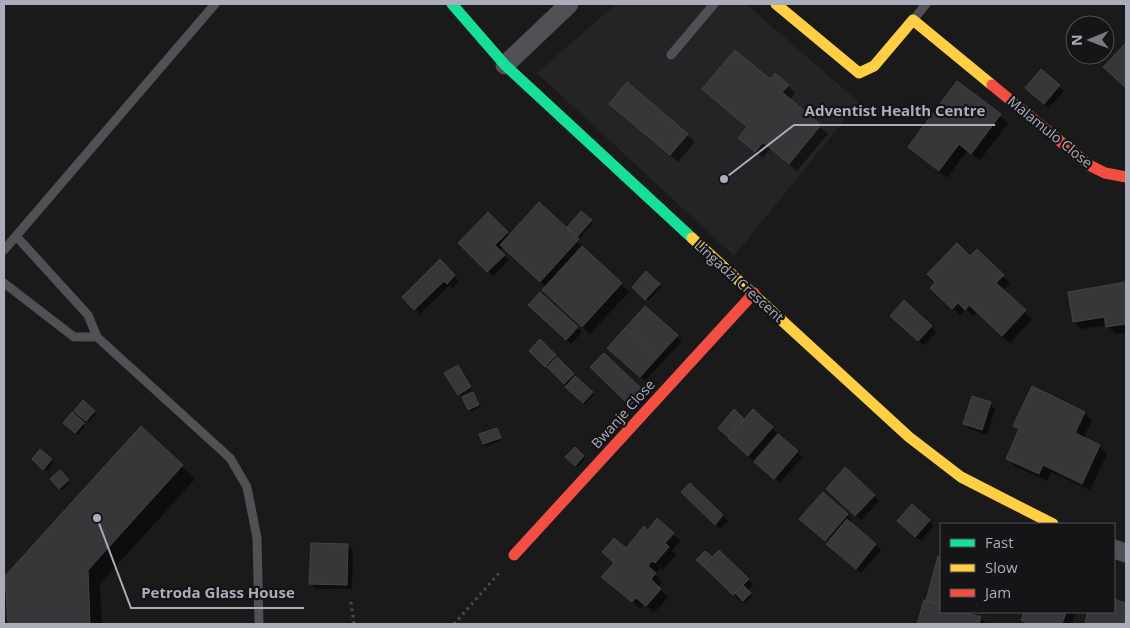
<svg xmlns="http://www.w3.org/2000/svg" width="1130" height="628" font-family="'Open Sans',sans-serif">
	<rect width="100%" height="100%" fill="#1a1a1b"/>
	<polygon fill="#242427" points="616,4 746,4 859,102 734,256 537,73"/>
	<g fill="#0007">
		<polygon points="1041,71 1064,91 1049,108 1031,93"/>
		<polygon points="958,83 1008,123 980,160 967,151 947,178 910,147"/>
		<polygon points="788,86 795,93 789,100 828,134 797,171 771,148 763,158 747,145 748,127"/>
		<polygon points="618,111 687,135 695,142 678,162"/>
		<polygon points="539,204 629,292 590,334 544,290 546,287 503,247 499,251 509,260 493,276 460,243 488,214 510,236"/>
		<polygon points="581,213 593,223 580,238 568,227"/>
		<polygon points="977,251 1010,283 1003,291 1032,319 1010,343 977,312 973,316 966,309 960,315 932,288"/>
		<polygon points="440,261 459,281 452,288 450,285 420,314 403,297"/>
		<polygon points="646,273 661,287 648,301 633,287"/>
		<polygon points="1126,284 1126,333 1115,334 1107,325 1082,329 1074,322 1069,293"/>
		<polygon points="540,294 582,332 571,344 535,310"/>
		<polygon points="645,307 682,341 645,381 609,347"/>
		<polygon points="897,320 931,327 936,332 924,345"/>
		<polygon points="540,341 594,395 585,404 531,351"/>
		<polygon points="604,355 648,397 636,410 592,367"/>
		<polygon points="460,369 473,389 461,396 459,394"/>
		<polygon points="473,393 481,407 471,412 469,409"/>
		<polygon points="84,402 96,414 89,422 76,411"/>
		<polygon points="990,404 995,409 987,435 969,429 964,424"/>
		<polygon points="734,411 744,421 772,428 777,433 753,460 719,428"/>
		<polygon points="1085,413 1092,420 1083,439 1099,446 1107,454 1090,490 1051,472 1047,481 1015,466 1007,458 1020,431 1015,426"/>
		<polygon points="72,414 85,426 78,435 65,423"/>
		<polygon points="141,428 195,479 100,584 102,624 9,624 7,576"/>
		<polygon points="497,429 502,440 486,446 484,443"/>
		<polygon points="778,435 802,457 780,483 761,467"/>
		<polygon points="575,449 585,459 578,467 567,457"/>
		<polygon points="41,451 54,463 46,471 33,459"/>
		<polygon points="845,469 879,501 861,520 827,489"/>
		<polygon points="60,471 70,483 62,490 52,479"/>
		<polygon points="690,484 728,521 720,529 682,492"/>
		<polygon points="823,494 852,520 850,523 881,550 861,573 806,524"/>
		<polygon points="912,505 934,526 921,541 904,526"/>
		<polygon points="648,531 673,534 680,541 672,551 676,555 663,570 661,567 655,574 662,582 658,587 668,597 654,613 644,604 640,608 603,577 626,550"/>
		<polygon points="348,545 353,550 352,589 316,589 311,583"/>
		<polygon points="719,552 753,585 747,591 752,596 746,602 741,597 739,599 707,568"/>
		<polygon points="939,558 941,558 941,612 975,612 987,624 918,624"/>
		<polygon points="1114,600 1126,604 1126,624 1089,624 1086,621 1089,612 1114,612"/>
		<polygon points="1025,612 1076,612 1072,624 1026,624 1022,620"/>
	</g>
	<g fill="#373739" stroke="#434347">
		<polygon points="1125,44 1126,45 1126,88 1103,67"/>
		<polygon points="735,50 770,79 775,73 789,85 782,92 821,125 789,164 763,142 755,152 738,138 747,127 702,89"/>
		<polygon points="1041,69 1060,85 1044,104 1025,88"/>
		<polygon points="957,81 1001,114 971,154 959,144 939,171 908,147"/>
		<polygon points="627,82 688,134 670,155 609,104"/>
		<polygon points="539,202 579,239 540,282 500,245"/>
		<polygon points="581,211 592,220 577,237 567,227"/>
		<polygon points="488,212 508,232 495,245 505,255 487,272 458,243"/>
		<polygon points="957,243 970,256 977,249 1004,275 996,283 1026,310 1002,336 969,305 965,310 958,303 952,309 930,288 935,282 927,274"/>
		<polygon points="582,246 622,283 582,327 542,290"/>
		<polygon points="440,259 455,275 447,284 444,281 414,310 402,297"/>
		<polygon points="646,271 660,284 645,300 632,287"/>
		<polygon points="1126,282 1126,324 1106,327 1104,317 1073,322 1068,292"/>
		<polygon points="540,292 578,327 566,340 528,305"/>
		<polygon points="904,300 932,326 918,341 890,316"/>
		<polygon points="645,306 678,335 658,357 625,328"/>
		<polygon points="625,328 658,357 640,377 607,348"/>
		<polygon points="540,339 556,355 545,367 529,351"/>
		<polygon points="604,353 644,391 630,406 590,367"/>
		<polygon points="557,357 574,374 564,384 547,367"/>
		<polygon points="458,365 471,387 458,395 444,373"/>
		<polygon points="575,376 593,392 583,403 565,387"/>
		<polygon points="1032,386 1085,412 1075,433 1100,445 1082,484 1043,465 1039,474 1006,459 1019,429 1013,426"/>
		<polygon points="473,392 479,405 468,410 462,397"/>
		<polygon points="972,396 991,402 982,430 963,424"/>
		<polygon points="83,400 95,411 86,421 74,411"/>
		<polygon points="734,409 744,419 728,437 718,428"/>
		<polygon points="753,409 773,427 748,456 728,438"/>
		<polygon points="72,412 84,423 75,433 63,423"/>
		<polygon points="141,426 183,465 88,570 90,624 8,624 5,576"/>
		<polygon points="497,428 501,438 483,444 479,434"/>
		<polygon points="778,434 798,451 774,479 754,462"/>
		<polygon points="575,447 584,456 575,466 565,457"/>
		<polygon points="40,449 52,459 43,470 32,459"/>
		<polygon points="845,467 875,495 855,516 826,489"/>
		<polygon points="60,470 69,480 59,489 50,479"/>
		<polygon points="690,483 723,515 715,525 681,492"/>
		<polygon points="823,492 848,514 825,541 799,519"/>
		<polygon points="912,504 930,520 915,537 897,521"/>
		<polygon points="657,518 674,533 665,543 669,547 655,563 652,561 648,566 656,573 651,579 661,589 646,606 636,598 632,602 601,577 614,563 602,552 614,538 626,548 644,526 648,530"/>
		<polygon points="847,519 876,544 856,569 826,544"/>
		<polygon points="311,543 348,544 347,585 309,584"/>
		<polygon points="719,550 749,579 733,595 703,566"/>
		<polygon points="705,551 712,557 703,566 696,560"/>
		<polygon points="938,556 941,557 941,605 926,600"/>
		<polygon points="743,585 751,593 743,601 735,593"/>
		<polygon points="1114,599 1126,603 1126,624 1092,624 1085,622 1088,612 1114,612"/>
		<polygon points="924,600 941,605 941,612 964,612 981,617 979,624 917,624"/>
		<polygon points="1024,612 1066,612 1062,624 1027,624 1021,620"/>
	</g>
	<g fill="none" stroke-linecap="round" stroke-linejoin="round">
		<g stroke="#4b4b50" stroke-width="3" stroke-dasharray="2.5 4" stroke-linecap="butt">
			<polyline points="351,602 354,624"/>
			<polyline points="454,624 500,572"/>
		</g>
		<g stroke="#505055" stroke-width="9">
			<polyline points="914,19 926,4"/>
			<polyline points="671,55 714,4"/>
			<polyline points="16,236 88,315 97,337 230,458 247,487 257,538 259,624"/>
			<polyline points="4,250 215,4"/>
			<polyline points="4,283 74,337 97,337"/>
		</g>
		<g stroke="#505055" stroke-width="19">
			<polyline points="505,65 569,4"/>
			<polyline points="1114,549 1126,553"/>
		</g>
		<polyline stroke="#16e098" stroke-width="11" points="452,4 505,65 692,238"/>
		<g stroke="#ffcf43" stroke-width="11">
			<polyline points="776,4 859,73 874,66 913,20 992,85"/>
			<polyline points="692,238 909,437 961,477 1053,524"/>
		</g>
		<g stroke="#f24e42" stroke-width="11">
			<polyline points="992,85 1089,165 1105,173 1126,177"/>
			<polyline points="514,555 754,293"/>
		</g>
	</g>
	<g text-anchor="middle" stroke-width="4.5" stroke-linejoin="round" paint-order="stroke">
		<g font-size="14" fill="#abadbc" stroke="#151417">
			<text transform="translate(1050 132) rotate(39)" y="5">Malamulo Close</text>
			<text transform="translate(739 281) rotate(42)" y="5">Lingadzi Crescent</text>
			<text transform="translate(623 414) rotate(-48)" y="5">Bwanje Close</text>
		</g>
	</g>
	<path fill="none" stroke="#abadbc" stroke-width="2" d="M724 179L794 125H995M97 518L131 608H304"/>
	<g fill="#abadbc" stroke="#151417" stroke-width="2">
		<circle cx="724" cy="179" r="5"/>
		<circle cx="97" cy="518" r="5"/>
	</g>
	<g font-size="15" text-anchor="middle" font-weight="bold" fill="#abadbc" stroke="#151417" stroke-width="4.5" stroke-linejoin="round" paint-order="stroke">
		<text x="895" y="116">Adventist Health Centre</text>
		<text x="218" y="598">Petroda Glass House</text>
	</g>
	<rect width="1130" height="628" fill="none" stroke="#abadbc" stroke-width="10"/>
	<rect x="940" y="523" width="175" height="90" fill="#151417" stroke="#515159"/>
	<rect x="950" y="539" width="25" height="8" fill="#16e098" stroke="#515159"/>
	<text x="985" y="548" font-size="15" fill="#abadbc">Fast</text>
	<rect x="950" y="564" width="25" height="8" fill="#ffcf43" stroke="#515159"/>
	<text x="985" y="573" font-size="15" fill="#abadbc">Slow</text>
	<rect x="950" y="589" width="25" height="8" fill="#f24e42" stroke="#515159"/>
	<text x="985" y="598" font-size="15" fill="#abadbc">Jam</text>
	<g transform="translate(1090 40) rotate(269)"><circle r="24" fill="#151417" stroke="#515159"/>
	<path d="M0-4L9 19L0 12L-9 19Z" fill="#787a84"/>
	<text y="-8" font-size="14" font-weight="bold" text-anchor="middle" fill="#abadbc">N</text>
	</g>
</svg>
